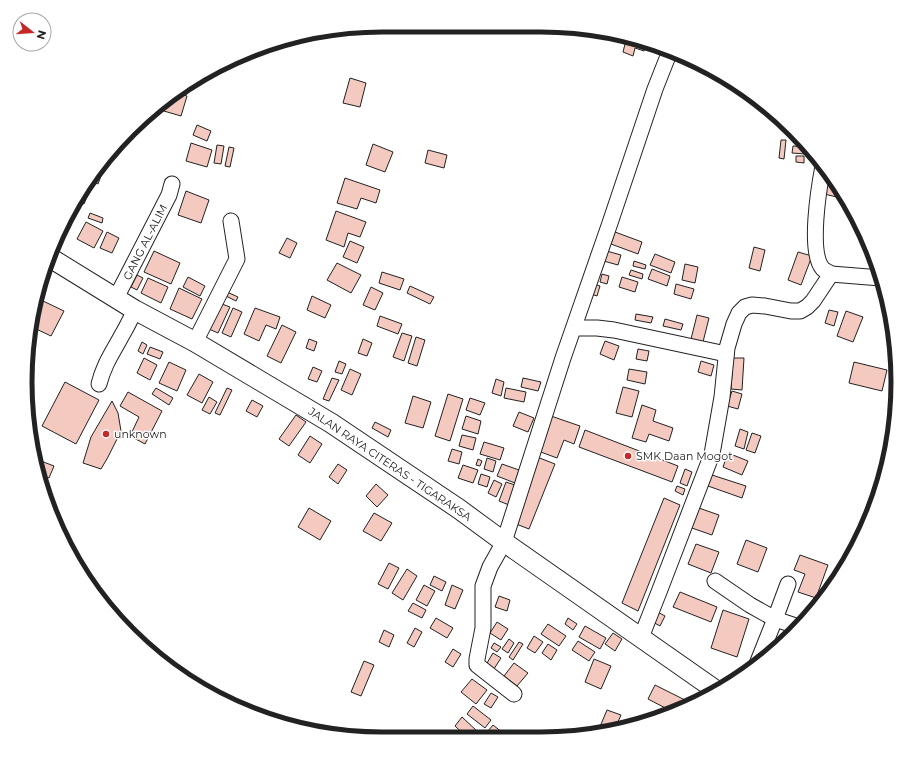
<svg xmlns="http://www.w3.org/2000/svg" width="923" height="764" font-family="Montserrat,sans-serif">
	<rect width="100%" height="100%" fill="#fff"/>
	<g fill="#f3c9c0" stroke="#222">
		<polygon points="626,40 646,45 644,51 635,48 633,56 623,52"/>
		<polygon points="350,78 366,83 360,107 343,103"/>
		<polygon points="177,93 187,96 181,116 157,109"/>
		<polygon points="197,125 211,131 207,141 193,135"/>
		<polygon points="791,127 794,130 801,138 789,135"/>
		<polygon points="781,140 786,140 784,159 779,158"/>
		<polygon points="191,143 212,150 207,167 186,161"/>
		<polygon points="373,144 393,152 385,172 366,165"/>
		<polygon points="217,145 224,146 221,164 214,163"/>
		<polygon points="793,146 806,147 806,154 792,153"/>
		<polygon points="229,147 234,148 230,167 225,166"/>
		<polygon points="428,150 447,155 444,168 425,163"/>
		<polygon points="108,156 110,156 107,164 103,162"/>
		<polygon points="796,156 804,156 804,163 796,162"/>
		<polygon points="99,167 104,168 98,184 93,182 84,204 77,201 85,184"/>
		<polygon points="829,173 838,183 843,193 841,198 824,194"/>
		<polygon points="345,178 380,190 376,203 361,198 357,209 337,203"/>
		<polygon points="186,191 209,200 201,223 178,215"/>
		<polygon points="336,211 366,222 360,237 348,233 344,247 326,240"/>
		<polygon points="90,213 103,218 102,223 88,218"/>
		<polygon points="86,222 103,231 94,248 77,239"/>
		<polygon points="107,232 119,238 112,253 100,248"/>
		<polygon points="615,232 642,242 638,254 611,244"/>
		<polygon points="287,238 297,243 290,258 279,253"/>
		<polygon points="350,241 364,247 357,263 343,257"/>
		<polygon points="754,247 765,250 760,271 749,268"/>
		<polygon points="603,250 621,255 618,265 600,260"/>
		<polygon points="154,251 180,263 171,284 144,272"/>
		<polygon points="798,252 812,256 801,285 788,280"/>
		<polygon points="655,254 675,262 671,273 650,265"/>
		<polygon points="634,261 646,265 645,269 633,266"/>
		<polygon points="337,263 361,275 351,293 327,280"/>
		<polygon points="685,264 698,267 695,283 682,280"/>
		<polygon points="652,269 670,276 667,286 648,279"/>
		<polygon points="631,270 643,274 642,279 629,275"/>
		<polygon points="43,271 46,273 40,287"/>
		<polygon points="382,272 404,279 400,290 379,283"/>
		<polygon points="602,274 609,276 607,284 600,282"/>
		<polygon points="137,275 143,278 137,290 131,287"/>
		<polygon points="188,277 205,286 200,296 183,287"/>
		<polygon points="622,277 638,282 635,292 619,287"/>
		<polygon points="148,278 168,287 161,303 141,293"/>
		<polygon points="591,283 600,286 597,296 588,293"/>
		<polygon points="676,284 694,289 691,299 674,294"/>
		<polygon points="410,286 434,297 430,304 407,293"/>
		<polygon points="371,287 383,293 375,310 363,305"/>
		<polygon points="179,288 202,299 192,319 170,309"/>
		<polygon points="227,292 238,297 236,301 226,296"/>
		<polygon points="312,296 331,305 325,318 307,310"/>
		<polygon points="43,301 64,311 51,336 32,327 33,321"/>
		<polygon points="222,304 230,307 218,333 209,329"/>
		<polygon points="233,308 242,312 231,337 222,333"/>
		<polygon points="255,308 280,317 276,329 266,325 259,341 244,334"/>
		<polygon points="829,310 838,312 834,326 825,323"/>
		<polygon points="846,311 863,317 853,342 837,336"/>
		<polygon points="636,314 653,317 651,323 635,320"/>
		<polygon points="697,315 709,318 703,342 691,339"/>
		<polygon points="380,316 402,324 398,334 377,326"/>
		<polygon points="665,319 683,324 681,330 663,326"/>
		<polygon points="282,325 296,332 281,363 267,356"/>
		<polygon points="402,333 412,336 404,361 393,357"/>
		<polygon points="416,337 425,340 417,366 408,363"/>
		<polygon points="309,339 317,342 314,351 306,348"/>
		<polygon points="363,339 372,343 367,356 358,353"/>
		<polygon points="605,341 619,346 614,360 600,354"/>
		<polygon points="142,342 147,345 143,354 138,351"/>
		<polygon points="150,347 163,352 160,359 147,354"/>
		<polygon points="638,349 649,351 647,361 636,359"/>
		<polygon points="144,358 157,365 150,380 137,373"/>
		<polygon points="733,358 744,358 742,390 731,389"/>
		<polygon points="339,361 346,364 342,374 335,372"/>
		<polygon points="701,361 714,365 711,376 698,372"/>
		<polygon points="169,362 186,370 177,391 159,383"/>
		<polygon points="854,362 887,370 882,391 849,383"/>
		<polygon points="313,367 322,371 317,382 308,379"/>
		<polygon points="350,369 361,374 352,395 341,390"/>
		<polygon points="629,369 647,372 645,384 627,380"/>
		<polygon points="199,374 213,382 202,403 187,395"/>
		<polygon points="332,378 339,380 329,401 323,399"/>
		<polygon points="523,378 541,382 538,391 521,387"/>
		<polygon points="496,379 504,382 501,396 492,393"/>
		<polygon points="65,382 99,400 76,444 42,426"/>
		<polygon points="623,387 639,391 632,417 616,413"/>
		<polygon points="156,388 173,398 169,405 152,394"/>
		<polygon points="227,388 232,390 220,415 215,413"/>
		<polygon points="506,388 526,392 524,402 504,398"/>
		<polygon points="732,391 742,394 738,409 727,406"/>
		<polygon points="128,392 162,411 145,444 130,436 139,417 120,406"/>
		<polygon points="448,394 463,399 450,441 435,436"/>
		<polygon points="413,396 431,402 423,428 405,423"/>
		<polygon points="209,397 217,402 210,414 202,410"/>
		<polygon points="470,398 485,403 480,415 466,410"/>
		<polygon points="252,400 263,406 257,417 246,411"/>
		<polygon points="112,401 118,413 121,431 108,457 101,469 83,463 91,437"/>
		<polygon points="642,405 656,410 653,421 673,428 669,441 649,434 646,442 632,438"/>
		<polygon points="519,412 534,418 528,432 513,426"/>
		<polygon points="296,415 306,422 289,446 279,439"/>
		<polygon points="466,416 481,421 478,434 462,429"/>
		<polygon points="551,416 580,426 574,444 564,440 557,458 538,451"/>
		<polygon points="375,422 391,430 388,437 372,428"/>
		<polygon points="740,429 748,432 744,449 735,446"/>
		<polygon points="585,430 678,466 672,482 579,447"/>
		<polygon points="752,433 761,436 755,453 746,450"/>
		<polygon points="462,435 476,438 473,450 459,446"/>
		<polygon points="310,436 322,444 310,463 298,455"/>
		<polygon points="484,442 504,448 500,460 480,454"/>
		<polygon points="452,449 462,452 459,464 448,461"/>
		<polygon points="728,453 748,461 742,475 723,467"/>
		<polygon points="537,457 555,464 529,529 511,522"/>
		<polygon points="487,458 496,461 493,472 484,469"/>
		<polygon points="478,459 482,461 480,466 476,465"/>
		<polygon points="41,461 54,466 49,478 40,475 38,467"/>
		<polygon points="338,464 347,470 338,484 329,477"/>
		<polygon points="502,464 519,470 515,483 497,476"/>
		<polygon points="463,465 478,470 473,483 458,478"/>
		<polygon points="685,469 692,472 687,486 680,483"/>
		<polygon points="481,474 490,477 487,487 478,484"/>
		<polygon points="712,475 746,486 742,498 708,486"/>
		<polygon points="494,480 502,484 496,497 488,493"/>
		<polygon points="506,482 515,485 509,505 499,501"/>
		<polygon points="376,484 388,495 377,507 366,496"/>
		<polygon points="677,486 685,489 683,495 675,491"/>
		<polygon points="664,498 680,505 638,611 622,603"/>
		<polygon points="696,507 719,515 712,535 689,527"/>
		<polygon points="309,508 331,521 320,540 298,527"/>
		<polygon points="374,513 392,523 381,541 363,531"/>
		<polygon points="746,540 767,548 758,572 737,564"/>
		<polygon points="696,544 719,552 711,573 688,564"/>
		<polygon points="800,555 828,565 816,598 798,592 805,574 794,570"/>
		<polygon points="389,563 399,568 388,589 378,584"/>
		<polygon points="407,569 417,576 403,600 392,593"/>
		<polygon points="835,570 842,572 838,580 827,594"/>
		<polygon points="434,576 446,582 442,591 430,585"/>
		<polygon points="424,585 435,591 427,606 416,600"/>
		<polygon points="452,585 463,590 455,609 445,605"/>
		<polygon points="680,592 717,607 711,622 673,607"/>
		<polygon points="499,596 510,600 507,611 495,607"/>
		<polygon points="413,603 426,610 422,618 408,611"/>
		<polygon points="723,610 749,619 737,657 711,648"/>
		<polygon points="656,611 665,616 660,626 651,621"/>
		<polygon points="436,618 453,628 447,638 430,628"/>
		<polygon points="568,618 577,624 573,630 565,624"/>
		<polygon points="497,622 508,629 501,640 490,633"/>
		<polygon points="548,624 566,636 559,646 541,634"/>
		<polygon points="585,626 606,638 600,649 579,637"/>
		<polygon points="415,628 422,632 414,647 407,643"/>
		<polygon points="384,630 394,635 389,647 379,642"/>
		<polygon points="613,633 622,639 615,651 605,644"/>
		<polygon points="534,636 543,642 535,653 527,648"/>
		<polygon points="509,639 514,643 508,653 502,649"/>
		<polygon points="578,641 595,652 589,661 572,650"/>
		<polygon points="519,642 523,644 513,660 509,657"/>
		<polygon points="494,643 501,647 497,652 491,648"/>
		<polygon points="548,644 557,650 551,660 542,653"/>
		<polygon points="453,649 461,654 453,667 445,662"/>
		<polygon points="493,653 501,658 492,672 484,668"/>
		<polygon points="594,659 611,666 601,689 585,682"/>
		<polygon points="364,661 374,665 361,696 351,692"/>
		<polygon points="514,663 528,673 517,686 504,676"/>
		<polygon points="472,679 487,690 476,704 461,692"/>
		<polygon points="655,685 687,701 683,709 675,713 648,699"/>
		<polygon points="491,693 498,697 491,708 484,704"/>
		<polygon points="473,706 491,720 485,728 467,714"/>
		<polygon points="607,710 621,715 614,731 611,732 608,732 599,729"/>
		<polygon points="462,717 478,732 472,739 469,739 455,726"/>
		<polygon points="493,725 508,737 507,739 498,739 488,731"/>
		<polygon points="450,732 458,739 445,739"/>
	</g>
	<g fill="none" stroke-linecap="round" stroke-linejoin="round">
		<defs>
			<g id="minor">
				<polyline points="831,274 881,278"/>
				<polyline points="116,298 169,195 172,184"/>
				<polyline points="574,328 597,328 614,330 726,354"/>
				<polyline points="195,342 237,259 231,221"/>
				<path d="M99,384c5,-20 14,-32 23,-49 5,-8 9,-17 13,-25"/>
				<polyline points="715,581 750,605 775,619 799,627"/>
				<path d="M639,637l5,-7 15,-38 53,-138 10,-57 5,-49 7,-24 5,-11 6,-6 7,-2 13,1 26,5h9l7,-4 6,-6 18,-27c-2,-2 -6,-3 -8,-5 -15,-16 -4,-82 0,-103"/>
				<polyline points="757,664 775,619 788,584"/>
				<polyline points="514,694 477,665 477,659 483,628 483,586 490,567 504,542 563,358 610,223 655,89 670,51"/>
			</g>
			<polyline id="major" points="49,257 135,310 195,342 331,423 459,509 504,542 717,691"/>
		</defs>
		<use href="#minor" stroke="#222" stroke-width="17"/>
		<use href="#major" stroke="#222" stroke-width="21"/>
		<use href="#minor" stroke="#fff" stroke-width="15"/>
		<use href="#major" stroke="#fff" stroke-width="19"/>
	</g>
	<g fill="#c62828" stroke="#fff" stroke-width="1.5">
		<circle cx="106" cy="434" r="4"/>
		<circle cx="628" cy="456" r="4"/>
	</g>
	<g text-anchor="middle" stroke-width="3" stroke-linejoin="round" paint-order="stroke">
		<g font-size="11" fill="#222" stroke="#fff">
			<text transform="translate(145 242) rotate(-63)" y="4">GANG AL-ALIM</text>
			<text transform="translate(390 464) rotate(34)" y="4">JALAN RAYA CITERAS - TIGARAKSA</text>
		</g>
		<g font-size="11" fill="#222" stroke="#fff" text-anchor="start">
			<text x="114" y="438">unknown</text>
			<text x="636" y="460">SMK Daan Mogot</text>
		</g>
	</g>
	<path d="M0 0H923V764H0ZM382 32H541A350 350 0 0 1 891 382V382A350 350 0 0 1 541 732H382A350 350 0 0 1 32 382V382A350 350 0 0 1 382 32Z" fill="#fff" fill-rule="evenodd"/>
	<path fill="none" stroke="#222" stroke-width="5" d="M382 32H541A350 350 0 0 1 891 382V382A350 350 0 0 1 541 732H382A350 350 0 0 1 32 382V382A350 350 0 0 1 382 32Z"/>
	<g transform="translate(32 32) rotate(107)"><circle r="19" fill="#ffffff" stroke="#a7a7a7"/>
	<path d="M0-3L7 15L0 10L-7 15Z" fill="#c62828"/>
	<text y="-6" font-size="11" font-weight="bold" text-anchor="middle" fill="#222222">N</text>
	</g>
</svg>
